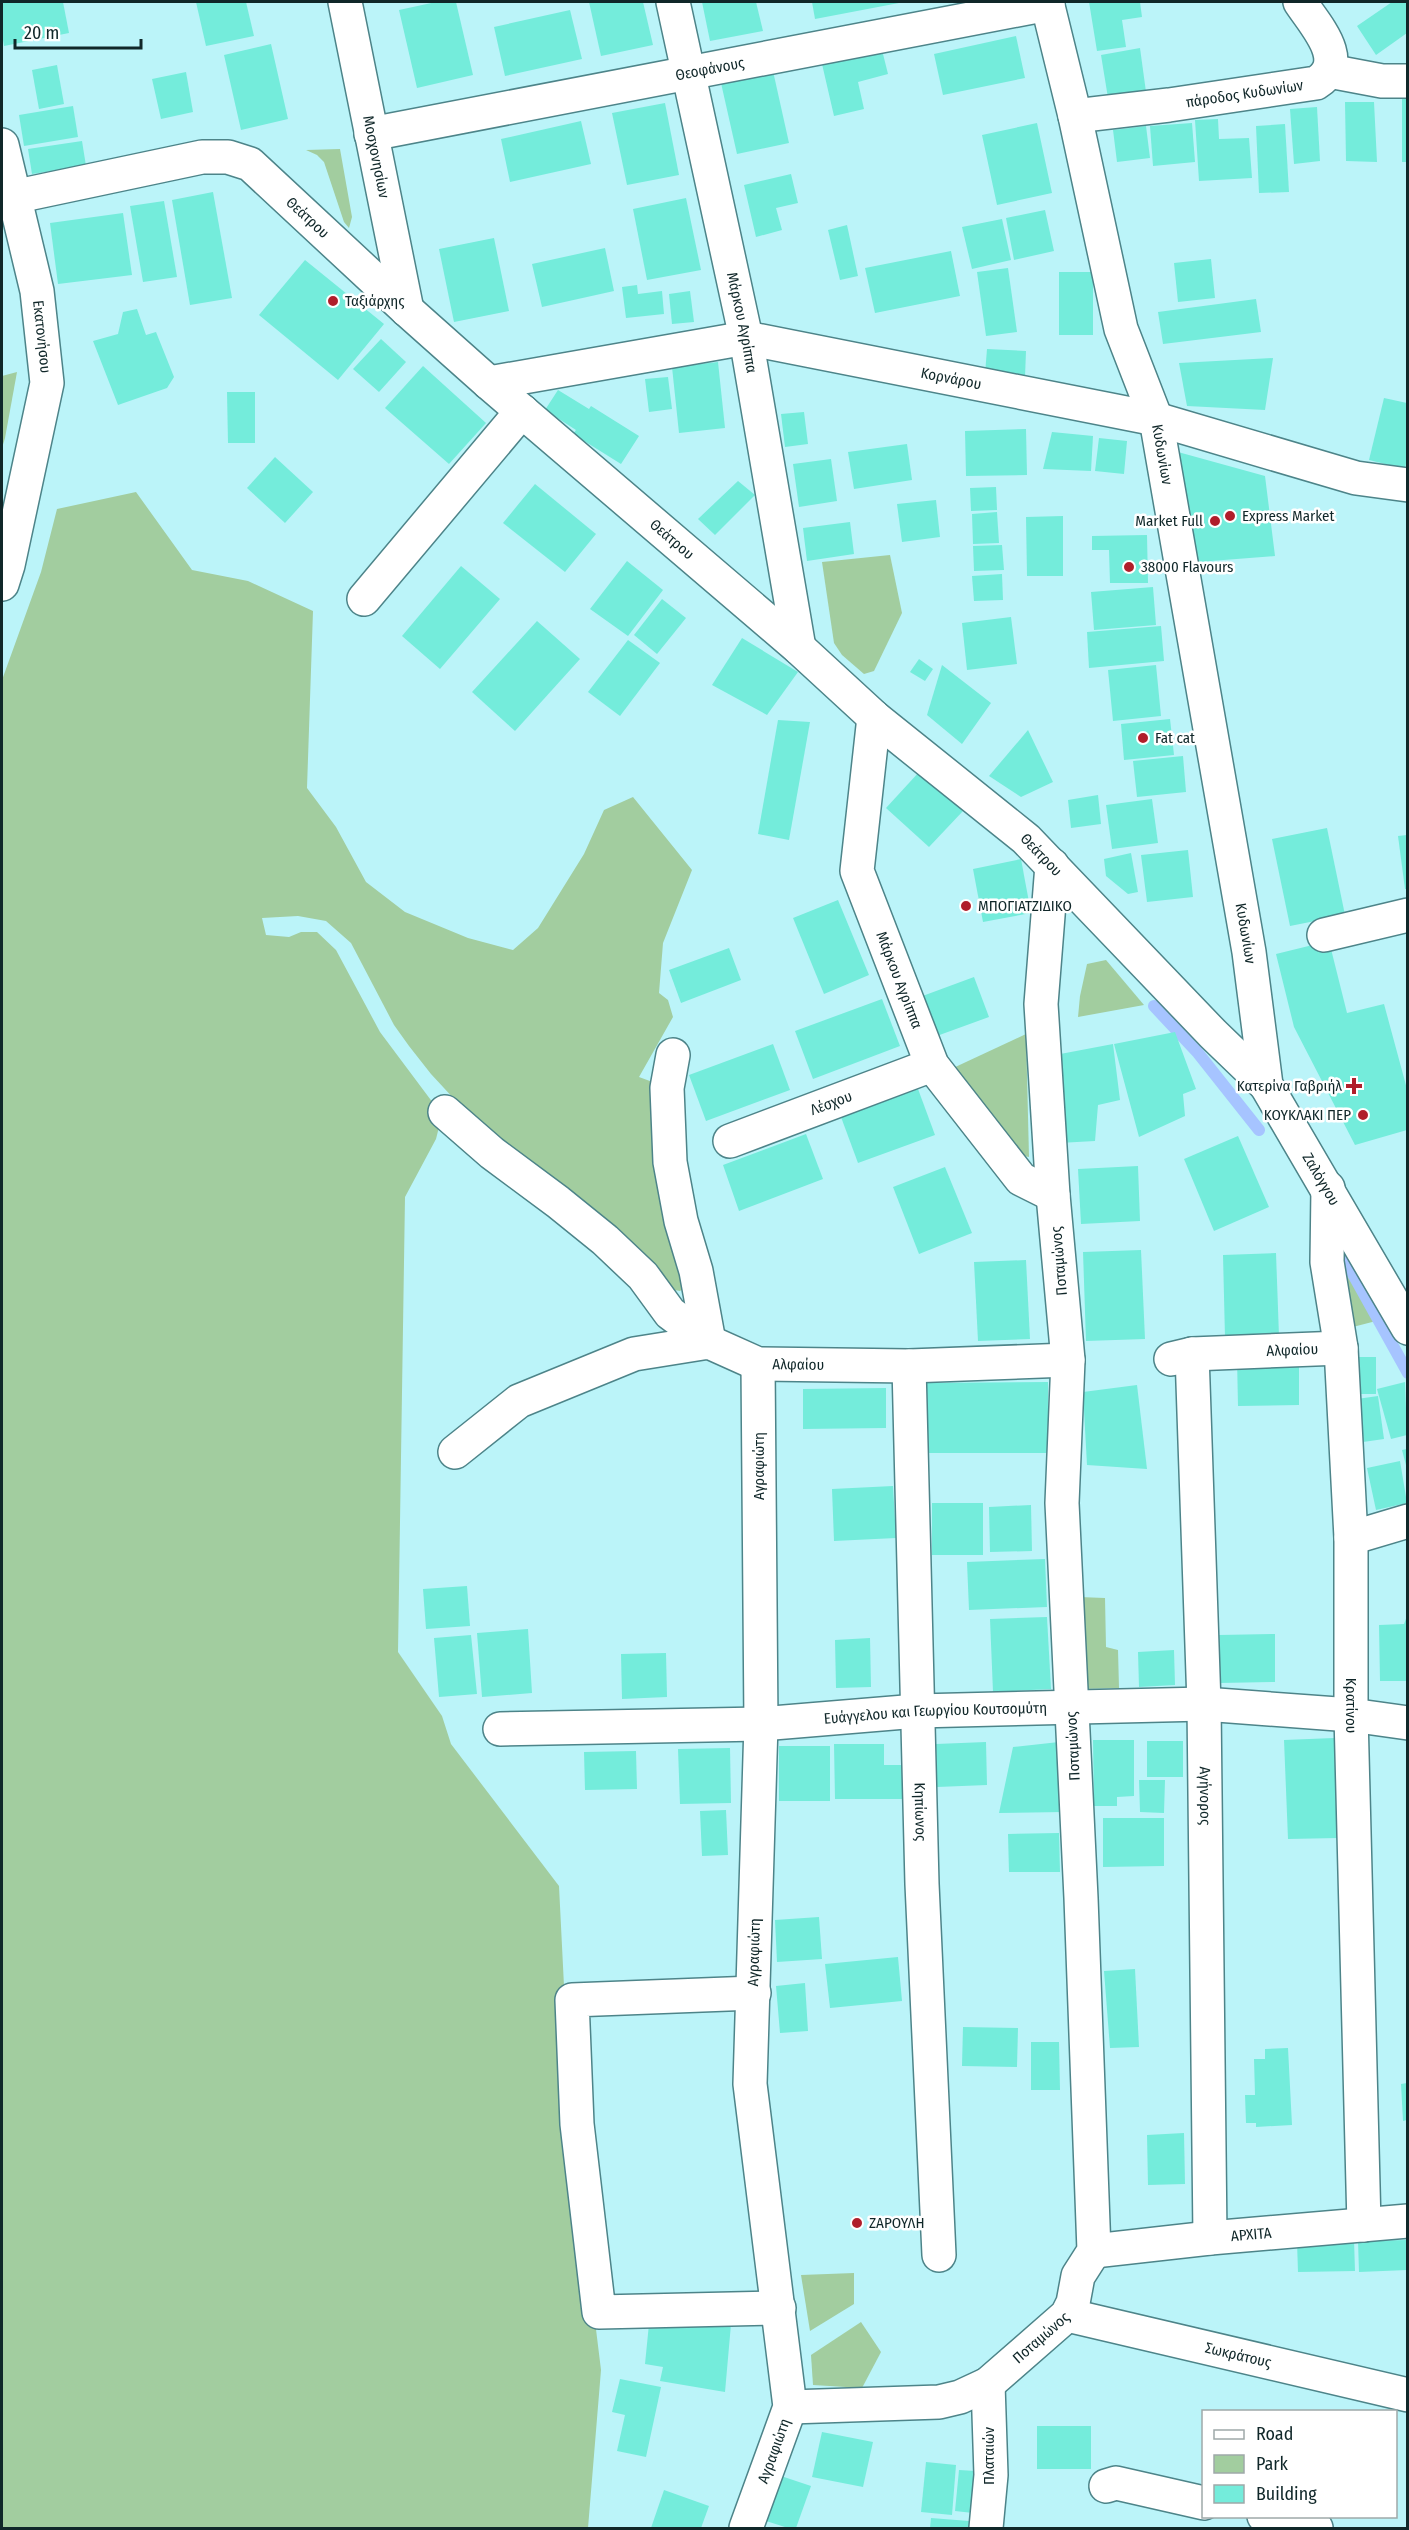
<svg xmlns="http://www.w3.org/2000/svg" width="1409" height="2530" font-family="'Fira Sans Condensed',sans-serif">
	<rect width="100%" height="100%" fill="#bbf4f9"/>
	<g fill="#a2cd9f">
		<polygon points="340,149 352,217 349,228 344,222 324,162 317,155 306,150"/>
		<polygon points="17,372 5,438 2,448 2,376"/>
		<polygon points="136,492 192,570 248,581 313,611 307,788 336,827 366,882 405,912 468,938 513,950 538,928 584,854 604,810 633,797 692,870 663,943 659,993 668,1000 673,1017 639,1077 658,1084 685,1287 680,1291 674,1290 615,1226 566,1187 514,1152 494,1142 431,1074 409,1046 394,1025 351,943 326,921 298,916 262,918 266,935 289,937 301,932 317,932 336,950 380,1032 442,1115 436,1139 405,1197 398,1652 442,1716 451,1744 559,1886 571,2126 601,2370 588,2528 2,2528 2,680 41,572 57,509"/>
		<polygon points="890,555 902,613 874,671 864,674 842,655 834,643 822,562"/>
		<polygon points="1106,960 1144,1005 1078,1017 1080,996 1087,964"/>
		<polygon points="1026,1034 1029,1157 1019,1155 951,1069"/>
		<polygon points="1347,1269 1376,1321 1349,1328 1341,1271"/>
		<polygon points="1079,1597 1105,1598 1106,1647 1118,1650 1119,1688 1082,1689"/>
		<polygon points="854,2273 854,2304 810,2331 801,2275"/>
		<polygon points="861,2322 881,2352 862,2388 813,2385 811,2355"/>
	</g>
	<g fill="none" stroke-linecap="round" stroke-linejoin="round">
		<g stroke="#a6c4ff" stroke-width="12">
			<polyline points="1154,1006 1198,1053 1259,1130"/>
			<polyline points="1339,1249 1408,1373"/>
		</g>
	</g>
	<g fill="#74ecdb">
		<polygon points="2,2 63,2 69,33 4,46 2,34"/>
		<polygon points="196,2 246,2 254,36 206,46"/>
		<polygon points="436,2 456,2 473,75 417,88 399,10"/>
		<polygon points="589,2 643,2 653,45 601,56"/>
		<polygon points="702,2 756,2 763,31 710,41"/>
		<polygon points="812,2 899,2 899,3 815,19"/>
		<polygon points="1089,2 1140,2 1142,17 1122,20 1126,47 1097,51"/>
		<polygon points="1392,2 1407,2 1407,33 1376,55 1357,26"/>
		<polygon points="570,10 582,59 505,76 494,27"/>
		<polygon points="1016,36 1025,78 943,95 934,54"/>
		<polygon points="271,44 288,119 241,130 224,55"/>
		<polygon points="1140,48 1146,92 1108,98 1101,55"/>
		<polygon points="882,50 888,74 858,82 864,109 834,116 822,64"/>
		<polygon points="57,65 64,104 39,109 32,70"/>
		<polygon points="773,71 789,143 737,154 721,83"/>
		<polygon points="186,72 193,112 161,119 152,79"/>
		<rect x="1402" y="96" width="5" height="66"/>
		<polygon points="1345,102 1374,102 1377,162 1346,161"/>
		<polygon points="665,103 679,175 627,185 612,113"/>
		<polygon points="73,106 78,137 24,146 19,115"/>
		<polygon points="1317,107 1320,161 1294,164 1290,109"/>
		<polygon points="1218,119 1219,139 1249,138 1252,178 1199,181 1195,120"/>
		<polygon points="581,121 591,164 510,182 501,139"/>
		<polygon points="1037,123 1052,193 997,205 982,135"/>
		<polygon points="1192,123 1195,162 1153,166 1150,126"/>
		<polygon points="1285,124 1289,192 1259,193 1256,126"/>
		<polygon points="1146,126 1150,158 1117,162 1113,130"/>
		<polygon points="82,141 86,166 32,174 28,149"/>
		<polygon points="791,174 798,203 776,208 782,230 756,237 744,185"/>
		<polygon points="213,192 232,298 190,305 172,200"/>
		<polygon points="686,198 701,270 647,280 633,209"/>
		<polygon points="164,201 177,277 143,282 130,206"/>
		<polygon points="1045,210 1054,251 1014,260 1006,218"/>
		<polygon points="123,213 132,275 58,284 50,223"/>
		<polygon points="1002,219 1011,260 972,269 962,227"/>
		<polygon points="847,225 858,276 840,280 828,230"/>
		<polygon points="494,238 509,311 454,322 439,249"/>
		<polygon points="605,248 614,291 542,307 532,264"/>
		<polygon points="951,251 960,296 875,313 865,268"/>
		<polygon points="1211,259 1215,298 1178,302 1174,263"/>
		<polygon points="305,260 384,324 338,380 259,315"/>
		<polygon points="1008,268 1017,332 986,336 977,272"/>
		<rect x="1059" y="272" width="34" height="63"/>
		<polygon points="637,285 638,294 662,291 664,314 626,318 622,287"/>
		<polygon points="690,291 694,322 672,324 669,294"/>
		<polygon points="1256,299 1261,332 1163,344 1158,312"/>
		<polygon points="137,309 146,335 156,332 174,377 167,388 118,405 93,341 118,334 123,312"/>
		<polygon points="381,339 406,362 379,392 353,369"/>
		<polygon points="987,349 1026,351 1025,377 985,374"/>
		<polygon points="1273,358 1265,410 1187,406 1179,363"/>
		<polygon points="718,362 725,428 679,433 672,367"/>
		<polygon points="423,366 486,423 449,464 385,408"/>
		<polygon points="668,377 672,409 649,412 645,379"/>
		<polygon points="558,390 589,409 591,406 639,436 621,464 573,434 576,430 545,410"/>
		<polygon points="227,392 255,392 255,443 228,443"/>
		<polygon points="1384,398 1407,403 1407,458 1405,469 1369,460"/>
		<polygon points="804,412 808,444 785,447 781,414"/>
		<polygon points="1026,429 1027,475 966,476 965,431"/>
		<polygon points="1052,432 1093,436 1091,471 1043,469"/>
		<polygon points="1099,438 1127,441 1124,474 1095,471"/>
		<polygon points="907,444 912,480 854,489 848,452"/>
		<polygon points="1178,452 1265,476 1275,556 1198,562"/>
		<polygon points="275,457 313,492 285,523 247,488"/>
		<polygon points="831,459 837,501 799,507 793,464"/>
		<polygon points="738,481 755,495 715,535 698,519"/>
		<polygon points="535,484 596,534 565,572 503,523"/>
		<polygon points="996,487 997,510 971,511 970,488"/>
		<polygon points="936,500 940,537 902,542 897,504"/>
		<polygon points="997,512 999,543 973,544 972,514"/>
		<polygon points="1063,516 1063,576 1027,576 1026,517"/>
		<polygon points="850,522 854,554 807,561 803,528"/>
		<polygon points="1147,535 1148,583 1110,583 1109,550 1092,550 1092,536"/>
		<polygon points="1002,545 1004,570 974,571 973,546"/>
		<polygon points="627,561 663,590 628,636 590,609"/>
		<polygon points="461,566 500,599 440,669 402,636"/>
		<polygon points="1002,574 1003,600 974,601 972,576"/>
		<polygon points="1153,587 1156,625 1094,630 1091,592"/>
		<polygon points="662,599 686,618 657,654 634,635"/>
		<polygon points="1011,617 1017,664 967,670 962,623"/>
		<polygon points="537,621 580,659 515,731 472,692"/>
		<polygon points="1161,626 1164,661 1089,668 1087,632"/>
		<polygon points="742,638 798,672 767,715 712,685"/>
		<polygon points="628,640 660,663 620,716 588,692"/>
		<polygon points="919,659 933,669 925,681 910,672"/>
		<polygon points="942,665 991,703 962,744 927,715"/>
		<polygon points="1156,665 1161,716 1113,721 1108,670"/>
		<polygon points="1170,719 1174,755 1124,760 1121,724"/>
		<polygon points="778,720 810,722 789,840 758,834"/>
		<polygon points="1028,730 1053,782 1021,797 989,776"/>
		<polygon points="1183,756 1186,792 1137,797 1133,761"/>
		<polygon points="920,771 963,811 929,847 886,808"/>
		<polygon points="1098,795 1101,824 1071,828 1068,800"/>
		<polygon points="1152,799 1158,843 1112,849 1106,805"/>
		<polygon points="1327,828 1345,915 1290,926 1272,839"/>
		<polygon points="1407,835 1407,889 1405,889 1398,836"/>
		<polygon points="1188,850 1193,897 1147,902 1141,855"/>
		<polygon points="1131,853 1138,892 1128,894 1106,876 1104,859"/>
		<polygon points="1021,859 1031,913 983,922 973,869"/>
		<polygon points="838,900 869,975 824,994 793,918"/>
		<polygon points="1329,941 1347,1013 1384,1004 1407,1089 1407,1130 1355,1145 1294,1027 1276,954"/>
		<polygon points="729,948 741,980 681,1003 669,970"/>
		<polygon points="974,977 989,1017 923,1041 909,1001"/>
		<polygon points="882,999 900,1046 813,1079 795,1031"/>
		<polygon points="1175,1032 1196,1089 1183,1094 1185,1116 1139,1137 1114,1044"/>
		<polygon points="773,1044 790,1090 706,1121 689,1075"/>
		<polygon points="1113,1044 1120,1100 1098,1105 1095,1141 1059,1143 1055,1055"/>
		<polygon points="918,1089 935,1135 858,1163 841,1117"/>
		<polygon points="806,1134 823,1179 739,1211 723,1165"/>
		<polygon points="1238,1136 1269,1207 1214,1231 1184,1159"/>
		<polygon points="1138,1166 1140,1221 1081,1224 1078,1169"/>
		<polygon points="945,1167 972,1233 919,1254 893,1187"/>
		<polygon points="1141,1250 1145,1339 1086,1341 1083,1252"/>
		<polygon points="1276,1253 1279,1336 1225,1337 1223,1255"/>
		<polygon points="1026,1260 1030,1339 978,1341 974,1262"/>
		<polygon points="1299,1357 1299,1405 1238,1406 1237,1358"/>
		<rect x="1353" y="1357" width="23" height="37"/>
		<polygon points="1048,1382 1048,1453 924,1453 924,1383"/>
		<polygon points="1405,1382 1407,1435 1391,1439 1377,1389"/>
		<polygon points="1137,1385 1147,1469 1087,1465 1083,1392"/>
		<polygon points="886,1388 886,1428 803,1429 803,1389"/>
		<polygon points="1378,1396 1384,1439 1363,1442 1357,1399"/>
		<polygon points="1407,1449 1407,1469 1402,1450"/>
		<polygon points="1400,1461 1407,1503 1376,1510 1367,1468"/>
		<polygon points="893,1486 896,1538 834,1541 832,1489"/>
		<rect x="932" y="1503" width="51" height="52"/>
		<polygon points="1031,1505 1032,1551 990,1552 989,1507"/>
		<polygon points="1045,1559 1047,1607 969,1610 967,1562"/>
		<polygon points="467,1586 470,1626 426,1629 423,1589"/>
		<polygon points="1407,1616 1407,1681 1380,1681 1379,1625 1404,1624"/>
		<polygon points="1047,1617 1051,1689 993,1692 990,1619"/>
		<polygon points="528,1629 532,1693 482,1697 477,1633"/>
		<polygon points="1275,1634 1275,1682 1219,1683 1219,1635"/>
		<polygon points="471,1635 477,1694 439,1697 434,1638"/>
		<polygon points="870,1638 871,1687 836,1688 835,1640"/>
		<polygon points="1174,1650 1175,1685 1139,1687 1138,1652"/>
		<polygon points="666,1653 667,1697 622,1699 621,1654"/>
		<polygon points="1334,1738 1338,1838 1288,1839 1284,1740"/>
		<polygon points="1093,1740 1134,1740 1134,1796 1117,1797 1117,1806 1094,1806"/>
		<rect x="1147" y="1741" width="36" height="36"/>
		<polygon points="986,1742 987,1785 937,1787 936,1744"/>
		<polygon points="1059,1742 1063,1812 999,1813 1013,1747"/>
		<polygon points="834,1744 884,1744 884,1765 910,1765 910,1799 835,1799"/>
		<rect x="779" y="1746" width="51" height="55"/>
		<polygon points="730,1748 731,1803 680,1804 678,1749"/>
		<polygon points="636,1751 637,1789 585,1790 584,1752"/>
		<polygon points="1139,1780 1165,1780 1164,1813 1140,1812"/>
		<polygon points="726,1810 728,1855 702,1856 700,1811"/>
		<polygon points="1103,1818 1164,1818 1164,1866 1103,1867"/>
		<polygon points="1059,1833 1060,1872 1009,1872 1008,1834"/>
		<polygon points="819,1917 822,1959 777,1962 775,1920"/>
		<polygon points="898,1957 902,2001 830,2008 825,1964"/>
		<polygon points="1135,1969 1139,2047 1110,2048 1104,1971"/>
		<polygon points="805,1983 808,2031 780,2033 776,1986"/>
		<polygon points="963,2027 1018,2028 1017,2067 962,2066"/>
		<polygon points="1031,2042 1059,2042 1060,2090 1031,2090"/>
		<polygon points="1288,2048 1292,2125 1256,2127 1256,2123 1246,2123 1245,2095 1255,2095 1254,2059 1265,2059 1265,2049"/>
		<polygon points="1407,2083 1407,2120 1403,2121 1401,2084"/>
		<polygon points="1184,2133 1185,2184 1148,2185 1147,2135"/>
		<polygon points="1354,2240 1355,2271 1298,2272 1297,2242"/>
		<polygon points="1407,2240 1407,2270 1359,2272 1358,2241"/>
		<polygon points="732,2313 725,2392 660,2381 663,2367 645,2364 649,2324"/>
		<polygon points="620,2379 661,2387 646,2457 617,2451 625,2415 612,2412"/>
		<rect x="1037" y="2426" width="54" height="43"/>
		<polygon points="822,2432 873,2442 863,2487 812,2477"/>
		<polygon points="926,2462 956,2465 952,2515 921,2512"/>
		<polygon points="959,2470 976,2471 973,2513 955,2511"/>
		<polygon points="778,2475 811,2486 796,2528 788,2528 763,2520"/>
		<polygon points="664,2490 709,2506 701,2528 651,2528"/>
		<polygon points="931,2518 969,2521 969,2528 930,2528"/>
	</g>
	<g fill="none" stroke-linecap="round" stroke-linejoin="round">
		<defs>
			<g id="minor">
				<path id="s1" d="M345,2l62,308"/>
				<path id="s2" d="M673,2l73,336 53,310"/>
				<path id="s3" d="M1047,2l28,114 46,213 35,90 93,533 17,133 142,243"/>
				<polyline points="1329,71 1382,81 1408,81"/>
				<path id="s4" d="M1075,116l94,-11 147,-22c35,-21 -1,-58 -16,-81"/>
				<path id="s5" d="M371,134l677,-130"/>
				<path id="s6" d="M2,145l35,146 10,92 -39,182 -6,19"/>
				<path id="s7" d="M13,197l189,-40h26l22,7 157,146 82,73 310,265 75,69 152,122 187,195 53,51"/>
				<path id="s8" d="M489,383l257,-45 410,81 200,59 52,7"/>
				<polyline points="364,599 522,411"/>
				<path id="s9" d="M874,717l-17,154 75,194 89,114 32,16"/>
				<polyline points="1324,935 1408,915"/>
				<polyline points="673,1055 667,1088 670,1162 681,1221 696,1271 709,1342"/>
				<polyline points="445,1112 492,1153 558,1202 605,1240 643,1276 670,1313 709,1342"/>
				<path id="s10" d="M730,1141l202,-76"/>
				<path id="s11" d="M1328,1188l-1,74 14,86 10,190v177l13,510"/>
				<path id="s12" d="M1192,1354l12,350 6,534"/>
				<path id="s13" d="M1171,1359l21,-5 149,-6"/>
				<path id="s14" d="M909,1366l13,518 17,371"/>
				<path id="s15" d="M455,1452l64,-51 115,-47 75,-12 49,22 151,2 159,-6"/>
				<polyline points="1351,1538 1408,1521"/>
				<path id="s16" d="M500,1729l261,-5 156,-13 287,-7 147,11 57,8"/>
				<polyline points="754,1993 572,2000 577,2124 599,2312 779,2308"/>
				<path id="s17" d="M1094,2251l116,-13 198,-17"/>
				<path id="s18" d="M1067,2315l341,80"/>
				<path id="s19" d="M790,2407l149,-5 21,-5 28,-13 79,-69 6,-12 5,-27 16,-25 -13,-353 -19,-395 6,-143 -15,-165 -12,-191 11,-139"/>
				<polyline points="1106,2486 1116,2483 1204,2503"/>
				<polyline points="1264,2516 1316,2528"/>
				<path id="s20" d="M746,2528l44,-121 -40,-323 11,-360 -3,-360"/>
				<polyline points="986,2528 991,2475 988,2384"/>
			</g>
		</defs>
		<use href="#minor" stroke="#4d8489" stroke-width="36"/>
		<use href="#minor" stroke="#fff" stroke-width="33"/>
	</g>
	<g fill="#b01e2b" stroke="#fff" stroke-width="2">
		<circle cx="333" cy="301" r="6"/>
		<circle cx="1230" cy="516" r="6"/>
		<circle cx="1215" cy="521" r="6"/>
		<circle cx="1129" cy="567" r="6"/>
		<circle cx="1143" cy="738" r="6"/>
		<circle cx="966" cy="906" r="6"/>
		<path d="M1351 1077h6v6h6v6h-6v6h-6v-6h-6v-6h6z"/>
		<circle cx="1363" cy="1115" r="6"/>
		<circle cx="857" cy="2223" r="6"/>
	</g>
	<g text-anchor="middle" stroke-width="5" stroke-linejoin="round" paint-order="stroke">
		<g font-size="15" fill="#102729" stroke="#fff">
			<text dy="5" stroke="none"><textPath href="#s5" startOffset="345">Θεοφάνους</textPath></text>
			<text dy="5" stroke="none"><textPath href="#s4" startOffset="171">πάροδος Κυδωνίων</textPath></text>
			<text dy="5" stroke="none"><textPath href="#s1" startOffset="158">Μοσχονησίων</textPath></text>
			<text dy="5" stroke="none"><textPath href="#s7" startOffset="321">Θεάτρου</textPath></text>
			<text dy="5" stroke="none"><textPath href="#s2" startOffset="328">Μάρκου Αγρίππα</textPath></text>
			<text dy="5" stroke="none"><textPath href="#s6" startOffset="196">Εκατονήσου</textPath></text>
			<text dy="5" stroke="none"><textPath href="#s8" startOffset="470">Κορνάρου</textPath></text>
			<text dy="5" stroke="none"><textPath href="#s3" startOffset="468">Κυδωνίων</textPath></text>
			<text dy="5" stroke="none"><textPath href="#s7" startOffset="807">Θεάτρου</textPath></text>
			<text dy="5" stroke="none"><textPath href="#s7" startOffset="1293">Θεάτρου</textPath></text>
			<text dy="5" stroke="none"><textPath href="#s3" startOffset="954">Κυδωνίων</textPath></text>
			<text dy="5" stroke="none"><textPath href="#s9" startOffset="272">Μάρκου Αγρίππα</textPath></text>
			<text dy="5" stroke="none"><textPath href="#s10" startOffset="108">Λέσχου</textPath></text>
			<text dy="5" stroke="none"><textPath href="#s3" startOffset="1216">Ζαλόγγου</textPath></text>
			<text transform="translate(1059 1261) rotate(-95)" y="5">Ποταμώνος</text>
			<text dy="5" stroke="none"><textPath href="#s13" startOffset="122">Αλφαίου</textPath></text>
			<text dy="5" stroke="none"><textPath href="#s15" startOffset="376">Αλφαίου</textPath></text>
			<text transform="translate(759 1466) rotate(-90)" y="5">Αγραφιώτη</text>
			<text dy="5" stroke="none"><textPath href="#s11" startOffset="519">Κρατίνου</textPath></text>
			<text dy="5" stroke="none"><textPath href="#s16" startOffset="436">Ευάγγελου και Γεωργίου Κουτσομύτη</textPath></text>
			<text transform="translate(1073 1746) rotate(-93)" y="5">Ποταμώνος</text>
			<text dy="5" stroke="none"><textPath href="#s12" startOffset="442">Αγήνορος</textPath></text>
			<text dy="5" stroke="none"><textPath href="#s14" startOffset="446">Κηπίωνος</textPath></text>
			<text dy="5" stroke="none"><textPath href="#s20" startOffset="586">Αγραφιώτη</textPath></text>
			<text dy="5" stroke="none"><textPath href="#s17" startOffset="158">ΑΡΧΙΤΑ</textPath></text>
			<text dy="5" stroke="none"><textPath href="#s19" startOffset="272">Ποταμώνος</textPath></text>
			<text dy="5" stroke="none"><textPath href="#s18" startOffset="176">Σωκράτους</textPath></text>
			<text dy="5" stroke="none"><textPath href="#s20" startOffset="82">Αγραφιώτη</textPath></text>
			<text transform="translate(989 2456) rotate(-90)" y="5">Πλαταιών</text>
		</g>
		<g font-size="15" fill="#102729" stroke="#fff" text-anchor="start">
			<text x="345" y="306">Ταξιάρχης</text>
			<text x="1242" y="521">Express Market</text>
			<text x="1203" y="526" text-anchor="end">Market Full</text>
			<text x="1141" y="572">38000 Flavours</text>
			<text x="1155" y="743">Fat cat</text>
			<text x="978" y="911">ΜΠΟΓΙΑΤΖΙΔΙΚΟ</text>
			<text x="1342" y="1091" text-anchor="end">Κατερίνα Γαβριήλ</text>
			<text x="1351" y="1120" text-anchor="end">ΚΟΥΚΛΑΚΙ ΠΕΡ</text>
			<text x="869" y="2228">ΖΑΡΟΥΛΗ</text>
		</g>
	</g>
	<rect width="1409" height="2530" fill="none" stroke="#102729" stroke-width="6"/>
	<rect x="1202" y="2410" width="195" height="108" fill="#ffffff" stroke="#9fa9a9" stroke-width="1.5"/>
	<rect x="1214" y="2430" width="30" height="9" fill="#ffffff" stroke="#9fa9a9" stroke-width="1.5"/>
	<text x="1256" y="2440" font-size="18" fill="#102729">Road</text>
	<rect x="1214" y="2455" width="30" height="18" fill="#a2cd9f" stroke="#9fa9a9" stroke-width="1.5"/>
	<text x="1256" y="2470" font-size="18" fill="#102729">Park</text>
	<rect x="1214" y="2485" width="30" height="18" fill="#74ecdb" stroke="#9fa9a9" stroke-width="1.5"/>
	<text x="1256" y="2500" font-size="18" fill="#102729">Building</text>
	<path d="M15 39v9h126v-9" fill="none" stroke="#102729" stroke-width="3"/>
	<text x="24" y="39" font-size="18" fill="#102729" stroke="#ffffff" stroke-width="4.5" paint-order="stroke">20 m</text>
</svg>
